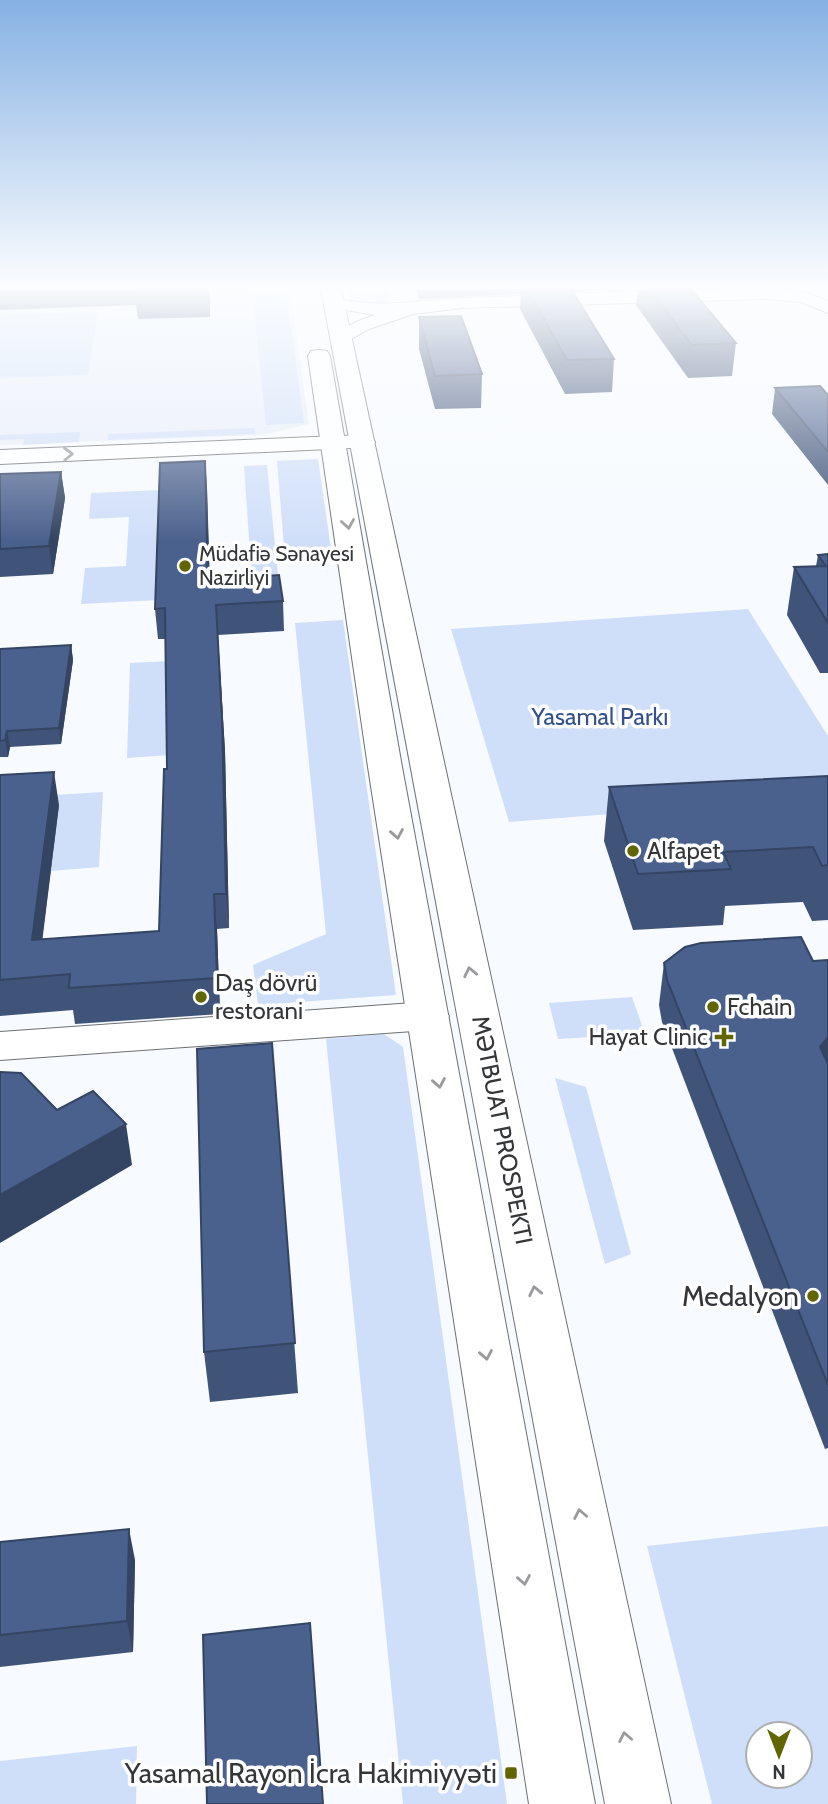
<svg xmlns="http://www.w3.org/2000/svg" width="828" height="1804" font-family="Cabin,sans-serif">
	<rect width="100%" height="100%" fill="#f7fafe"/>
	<polygon fill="#e7edf8" points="0,289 290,289 309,424 263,435 0,445"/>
	<g fill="#d0dff9" fill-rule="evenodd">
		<polygon points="252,289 286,289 304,423 266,425"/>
		<polygon points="348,289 388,289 392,304 351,304"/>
		<polygon points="98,312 88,375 0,378 0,315"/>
		<polygon points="254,428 255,434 108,440 108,434"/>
		<polygon points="80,432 79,442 23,445 24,439 0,440 0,435"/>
		<polygon points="318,459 332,556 285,558 277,461"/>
		<polygon points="267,465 280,595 253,596 244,466"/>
		<polygon points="162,490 159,600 81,604 85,568 126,566 129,517 89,519 91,493"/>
		<polygon points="748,609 828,736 828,797 509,822 451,629"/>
		<polygon points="343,620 396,995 258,1005 253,965 326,934 295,623"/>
		<polygon points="169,661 170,755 127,758 130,663"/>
		<polygon points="103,792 99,867 51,871 59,805 54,795"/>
		<polygon points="632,997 645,1034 558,1039 549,1003"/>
		<polygon points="384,1034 403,1047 507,1804 403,1804 326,1039"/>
		<polygon points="555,1078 586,1087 631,1254 605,1264"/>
		<path d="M828,1526v278h-116l-65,-258zM800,1734v42h-42v-42z"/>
		<polygon points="137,1746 136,1804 0,1804 0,1761"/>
	</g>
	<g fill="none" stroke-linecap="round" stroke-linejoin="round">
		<defs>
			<path id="minor" d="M767,289c21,0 42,3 61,12v12l-27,-11 -34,-3 -305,9 -49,6 -44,15 -27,15 -6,-1 -3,-4c11,-13 27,-19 42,-24l-41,-7 -9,-5 9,-5c51,12 83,1 133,0 100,-4 200,-9 300,-9z"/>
			<g id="tertiary">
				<polygon points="363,435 372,437 375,442 372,447 0,464 0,450"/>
				<polygon points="428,1002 443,1006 449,1016 443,1026 428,1030 0,1060 0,1032"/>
			</g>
			<g id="primary">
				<polygon points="321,289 341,289 671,1804 605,1804"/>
				<polygon points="319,350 327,351 330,356 402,767 595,1804 529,1804 368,767 308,356 311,351"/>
			</g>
		</defs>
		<use href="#minor" stroke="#6e7073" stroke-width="2"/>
		<use href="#tertiary" stroke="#6e7073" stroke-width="2"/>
		<use href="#primary" stroke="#6e7073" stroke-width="2"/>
		<use href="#minor" fill="#fff" fill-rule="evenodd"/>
		<use href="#tertiary" fill="#fff" fill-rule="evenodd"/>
		<use href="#primary" fill="#fff" fill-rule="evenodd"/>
	</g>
	<g fill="#405379">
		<polygon points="0,289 210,289 210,317 138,319 136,305 0,310"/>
		<polygon points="416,289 624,289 573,292 614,359 612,392 565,394 520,309 521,294 419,299"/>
		<polygon points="638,289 691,289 736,343 732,376 688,378 636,305"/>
		<polygon points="419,317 482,374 481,408 435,409 419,349"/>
		<polygon points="775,388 828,395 828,485 772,414"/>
		<polygon points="205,461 207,488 210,580 283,601 284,631 218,635 225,751 229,928 217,929 220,1014 75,1024 73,1010 0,1016 0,775 59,805 42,939 159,931 167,769 166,639 158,639 155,609"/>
		<polygon points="61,472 65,498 53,574 0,577 0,474"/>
		<polygon points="828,554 828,673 820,673 787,615 794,567 816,566 818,555"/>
		<polygon points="71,645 73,660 61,744 10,747 8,757 0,757 0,649"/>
		<polygon points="828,776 828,920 812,921 803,902 725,906 723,925 633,930 604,841 609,787"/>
		<polygon points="828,960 828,1448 825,1449 662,1022 659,1005 664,963"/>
		<polygon points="272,1043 298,1393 210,1402 204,1352"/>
		<polygon points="0,1542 135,1560 133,1652 0,1667"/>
	</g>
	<g fill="#344463">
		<polygon points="209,289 210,289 210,317"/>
		<polygon points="205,461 207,488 210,609 208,580"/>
		<polygon points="61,472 65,498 53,574 49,546"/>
		<polygon points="216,605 225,751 229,928 226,894"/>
		<polygon points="71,645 73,660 61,744 59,728"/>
		<polygon points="7,731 10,747 8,757 5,740"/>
		<polygon points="54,772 59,805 38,975 32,940"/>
		<polygon points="214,894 217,929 220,1014 217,978"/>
		<polygon points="828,1037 828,1069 820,1047"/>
		<polygon points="126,1124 132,1165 0,1243 0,1195"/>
		<polygon points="129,1529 135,1560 133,1652 127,1621"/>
	</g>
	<g fill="#4b618d" stroke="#344463" stroke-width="2">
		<polygon points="136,289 209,289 209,290 135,293"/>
		<polygon points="527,289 571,289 614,359 567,360"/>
		<polygon points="649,289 691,289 736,343 692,345"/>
		<polygon points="461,316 482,374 435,376 419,317"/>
		<polygon points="820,386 828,395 828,452 775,388"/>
		<polygon points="205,461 208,580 279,575 283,601 216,605 222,719 226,894 214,894 217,978 69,988 70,974 0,980 0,775 54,772 32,940 159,931 164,769 167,769 165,608 155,609 160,463"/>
		<polygon points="61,472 49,546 0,549 0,474"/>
		<polygon points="828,554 828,623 794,567 826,566 818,555"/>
		<polygon points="71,645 59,728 7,731 5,740 0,741 0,649"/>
		<polygon points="828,776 828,865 822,866 813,847 723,852 731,869 638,874 609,787"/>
		<polygon points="801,937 813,961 828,960 828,1037 820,1047 828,1064 828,1385 667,980 664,963 685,947 701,943"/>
		<polygon points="272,1043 295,1343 204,1352 197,1049"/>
		<polygon points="0,1072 21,1073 57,1110 93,1091 126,1124 0,1195"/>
		<polygon points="129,1529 127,1621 0,1635 0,1542"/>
		<polygon points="310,1623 323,1804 207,1804 203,1635"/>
	</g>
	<defs><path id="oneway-chevron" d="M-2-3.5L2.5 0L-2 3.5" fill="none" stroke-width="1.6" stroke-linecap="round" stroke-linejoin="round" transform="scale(1.75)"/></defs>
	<g stroke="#9a9a9c">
		<use href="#oneway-chevron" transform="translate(68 454) rotate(-2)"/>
		<use href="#oneway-chevron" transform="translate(348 524) rotate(81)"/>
		<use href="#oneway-chevron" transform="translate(397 834) rotate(80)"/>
		<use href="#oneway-chevron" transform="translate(470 972) rotate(-102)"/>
		<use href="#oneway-chevron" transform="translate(439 1083) rotate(80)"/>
		<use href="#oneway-chevron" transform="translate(535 1291) rotate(-102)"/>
		<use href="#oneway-chevron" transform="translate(486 1355) rotate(80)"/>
		<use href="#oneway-chevron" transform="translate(580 1514) rotate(-101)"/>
		<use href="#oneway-chevron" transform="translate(524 1580) rotate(80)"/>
		<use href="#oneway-chevron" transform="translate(625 1737) rotate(-101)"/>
	</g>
	<linearGradient id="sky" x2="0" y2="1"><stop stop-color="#86b1e3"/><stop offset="0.53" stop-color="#fbfdff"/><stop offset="1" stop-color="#fbfdff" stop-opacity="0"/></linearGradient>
	<rect width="828" height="541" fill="url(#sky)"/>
	<g fill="#616603" stroke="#fff" stroke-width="2.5">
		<circle cx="185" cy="566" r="7"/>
		<circle cx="633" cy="851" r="7"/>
		<circle cx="201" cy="997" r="7"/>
		<circle cx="713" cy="1007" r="7"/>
		<path d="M720.5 1026.5h7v7h7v7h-7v7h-7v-7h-7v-7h7z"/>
		<circle cx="813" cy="1296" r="7"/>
		<rect x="504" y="1766" width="14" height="14" rx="3.5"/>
	</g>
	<g text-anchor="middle" stroke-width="7" stroke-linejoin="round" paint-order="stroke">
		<g font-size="21" fill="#353638" stroke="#fff" text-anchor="start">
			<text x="199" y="561">Müdafiə Sənayesi<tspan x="199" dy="24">Nazirliyi</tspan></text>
		</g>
		<g font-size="24" fill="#34518d" stroke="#fff">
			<text x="600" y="725">Yasamal Parkı</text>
		</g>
		<g font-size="24" fill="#353638" stroke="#fff" text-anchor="start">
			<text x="647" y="859">Alfapet</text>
			<text x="215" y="991">Daş dövrü<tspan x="215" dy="28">restorani</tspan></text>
			<text x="727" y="1015">Fchain</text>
			<text x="708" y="1045" text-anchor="end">Hayat Clinic</text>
		</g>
		<g font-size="24" fill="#353638" stroke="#fff">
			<text transform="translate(502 1130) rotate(79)" y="8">MƏTBUAT PROSPEKTI</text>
		</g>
		<g font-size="28" fill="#353638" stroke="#fff" text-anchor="end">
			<text x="799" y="1306">Medalyon</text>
			<text x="497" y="1783">Yasamal Rayon İcra Hakimiyyəti</text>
		</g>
	</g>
	<g transform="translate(779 1755) rotate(180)"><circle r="33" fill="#ffffff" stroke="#aeafaf" stroke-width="2"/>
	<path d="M0-5L12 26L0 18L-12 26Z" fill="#616603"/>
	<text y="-10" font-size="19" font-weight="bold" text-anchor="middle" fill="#353638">N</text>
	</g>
</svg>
